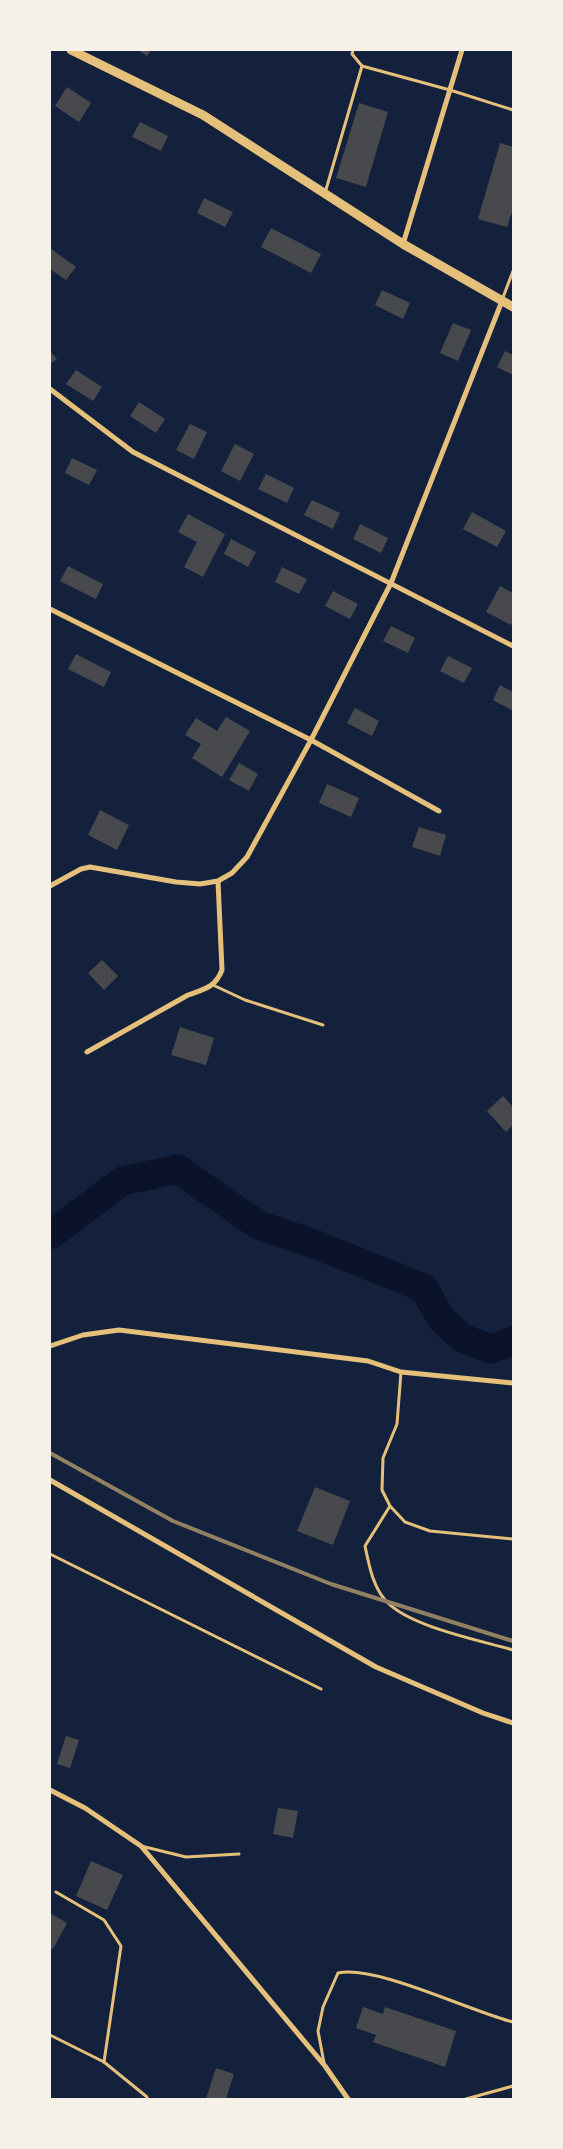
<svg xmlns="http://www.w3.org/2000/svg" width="563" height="2149" font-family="'Exo 2',sans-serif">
	<rect width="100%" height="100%" fill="#14213d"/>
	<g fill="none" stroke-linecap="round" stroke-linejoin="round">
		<polyline stroke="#0b132b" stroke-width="29" points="50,1235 122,1181 178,1169 258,1225 314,1244 424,1288 440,1317 462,1338 491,1349 513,1341"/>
	</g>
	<g fill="#48494c">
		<polygon points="138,50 151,50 147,56"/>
		<polygon points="67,87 91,103 79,122 55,106"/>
		<polygon points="359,103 388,112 366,187 336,178"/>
		<polygon points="140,122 168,136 161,151 132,137"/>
		<polygon points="500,143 513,147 513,209 507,227 478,219"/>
		<polygon points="204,198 233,212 225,227 197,213"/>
		<polygon points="271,228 321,254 311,273 261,247"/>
		<polygon points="50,248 76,267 66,280 50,269"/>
		<polygon points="382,290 410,303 403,319 375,305"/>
		<polygon points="453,323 471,330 458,361 440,353"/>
		<polygon points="50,351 57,359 50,364"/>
		<polygon points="505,351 513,355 513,375 497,367"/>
		<polygon points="76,370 102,387 93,401 66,384"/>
		<polygon points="139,402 165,419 156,433 130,416"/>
		<polygon points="190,424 207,432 194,459 176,450"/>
		<polygon points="235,444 254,454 240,481 221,471"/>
		<polygon points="72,458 97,470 89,485 65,473"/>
		<polygon points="266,474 294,488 287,503 258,489"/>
		<polygon points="312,500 340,513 333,529 304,515"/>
		<polygon points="472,512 506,531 497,547 463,529"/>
		<polygon points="188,514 225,534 203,577 184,567 197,542 178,532"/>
		<polygon points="360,524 388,538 381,553 353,539"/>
		<polygon points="231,539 256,552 248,567 224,554"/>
		<polygon points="68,566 103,584 96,599 60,581"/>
		<polygon points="282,567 307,579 299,594 275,582"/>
		<polygon points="500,586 513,593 513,621 511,625 486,612"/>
		<polygon points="333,591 358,604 350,619 325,606"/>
		<polygon points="391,626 415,638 408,653 383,641"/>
		<polygon points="76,654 111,672 104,687 68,669"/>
		<polygon points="448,656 472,668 464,683 440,671"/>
		<polygon points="500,685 513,692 513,711 493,700"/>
		<polygon points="355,708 379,721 372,736 347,723"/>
		<polygon points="226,717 250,731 222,777 192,758 201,744 185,735 196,718 217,731"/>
		<polygon points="239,763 258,774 249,791 229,780"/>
		<polygon points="327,784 359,798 351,817 319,803"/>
		<polygon points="100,810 129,825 117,850 88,835"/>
		<polygon points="419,827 446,835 440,856 412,847"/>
		<polygon points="102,960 118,976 104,990 88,973"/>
		<polygon points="180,1027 214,1038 206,1065 171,1055"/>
		<polygon points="503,1096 513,1107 513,1125 506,1132 487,1111"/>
		<polygon points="315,1487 350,1501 333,1545 297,1531"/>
		<polygon points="66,1736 79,1740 70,1768 57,1764"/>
		<polygon points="278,1808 298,1811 293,1838 273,1834"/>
		<polygon points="91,1861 123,1875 107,1910 76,1896"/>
		<polygon points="50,1913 67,1923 53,1949 50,1947"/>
		<polygon points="363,2007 383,2014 385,2007 456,2031 445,2067 373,2042 376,2035 356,2028"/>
		<polygon points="216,2068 234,2074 226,2099 206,2099"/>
	</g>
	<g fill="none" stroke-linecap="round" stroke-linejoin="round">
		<g stroke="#e5c07b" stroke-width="3">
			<polyline points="353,50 352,54 362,66 450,90 513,110"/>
			<polyline points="325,193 362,66"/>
			<polyline points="502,300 513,271"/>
			<polyline points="213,985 245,1000 323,1025"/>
			<polyline points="401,1372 397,1424 383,1458 382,1490 390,1506 405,1522 430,1531 513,1539"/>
			<path d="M390,1506l-25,40c4,19 8,42 22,56 24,25 92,38 126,48"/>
			<polyline points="50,1554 321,1689"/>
			<polyline points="141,1846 186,1857 239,1854"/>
			<polyline points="56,1892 104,1920 121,1946 104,2062"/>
			<polyline points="50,2035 104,2062 147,2097"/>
			<path d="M324,2063l-6,-32 5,-24 15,-34c39,-8 131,38 175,49"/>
			<polyline points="466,2099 513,2086"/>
		</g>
		<g stroke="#e5c07b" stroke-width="5">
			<polyline points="403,244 462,50"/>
			<polyline points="50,389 133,452 513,646"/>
			<polyline points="50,609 311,740 439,811"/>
			<polyline points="50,886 81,869 90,867 176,882 200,884 218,881 232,873 247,857 311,740 391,583 502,301"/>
			<path d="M87,1052l101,-57c16,-6 27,-7 34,-25l-4,-89"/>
			<polyline points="50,1346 83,1335 119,1330 368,1361 401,1372 513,1383"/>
			<polyline points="50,1480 376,1667 483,1713 513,1723"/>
			<polyline points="50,1790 85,1808 141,1846 325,2066 348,2099"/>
		</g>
		<polyline stroke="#e5c07b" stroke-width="9" points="71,50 203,115 403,244 513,307"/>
		<polyline stroke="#918062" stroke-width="4" points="50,1453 173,1521 331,1584 513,1641"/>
	</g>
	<rect width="563" height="2149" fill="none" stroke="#f6f1e7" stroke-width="102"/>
</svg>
